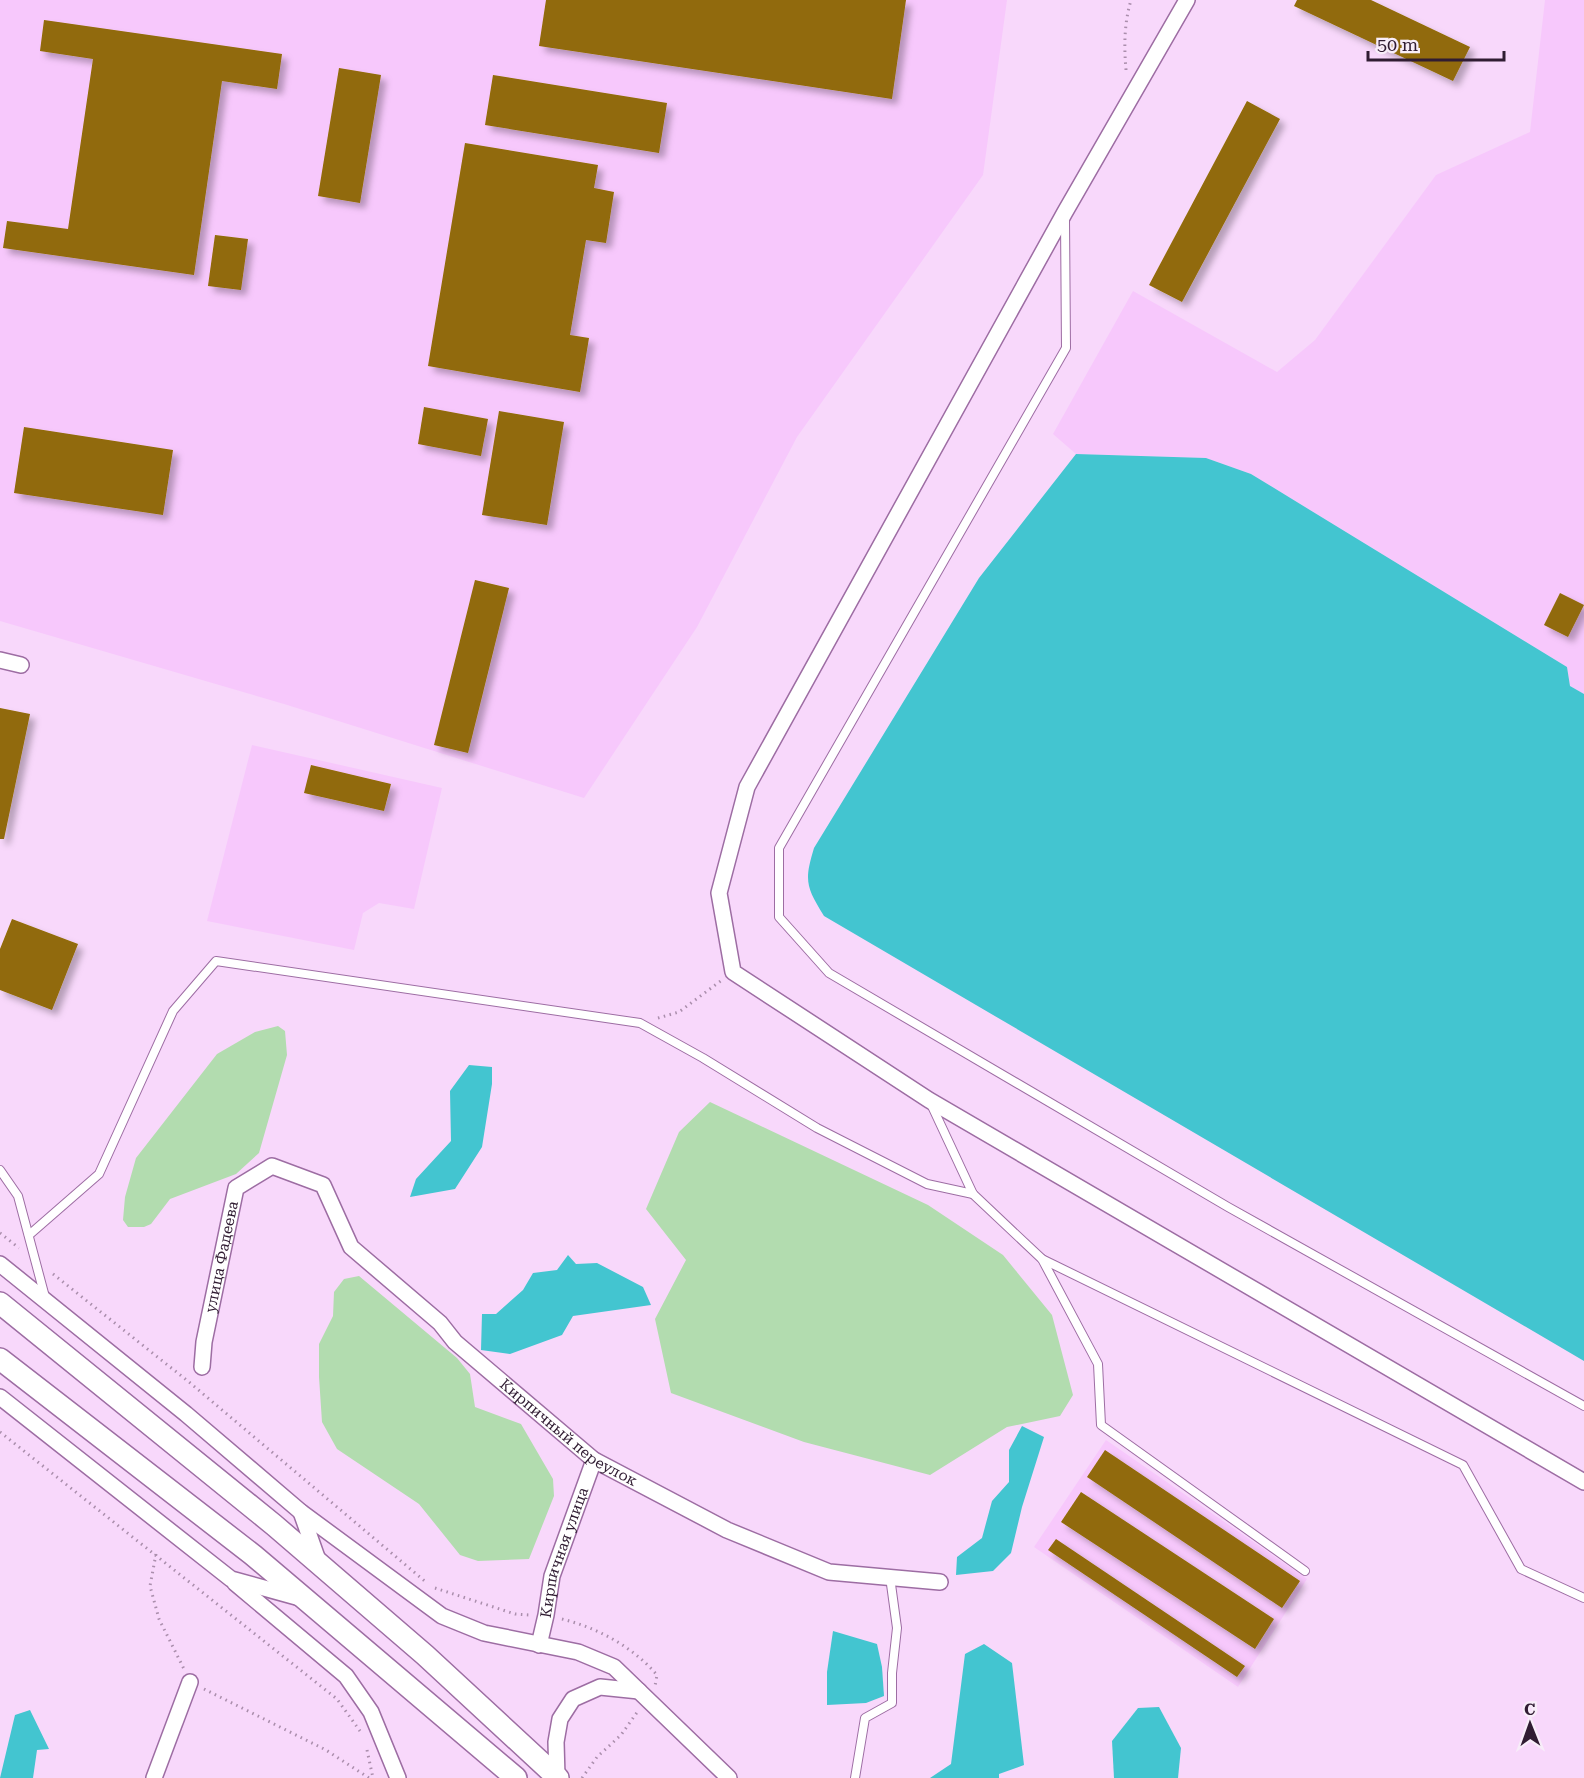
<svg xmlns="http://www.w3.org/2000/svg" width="1584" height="1778" font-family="'Roboto Serif',serif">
	<defs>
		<filter id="shadow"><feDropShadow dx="5.5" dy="5.5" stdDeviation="3" flood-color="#0004"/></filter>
	</defs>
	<rect width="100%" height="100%" fill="#f8d8fb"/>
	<g fill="#f7c8fc">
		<polygon points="0,0 1007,0 983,175 797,437 697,627 584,798 284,704 0,621"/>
		<polygon points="1545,0 1584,0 1584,694 1570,686 1567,667 1251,474 1206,458 1076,454 1053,434 1133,291 1277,372 1315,340 1436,175 1530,132"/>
		<polygon points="252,745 442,788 414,909 379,903 363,913 354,950 207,921"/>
		<polygon points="1106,1440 1307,1579 1238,1687 1034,1547"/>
	</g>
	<g fill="#b2dcaf">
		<polygon points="278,1026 285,1031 287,1055 259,1153 236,1174 170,1199 151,1224 144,1227 128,1227 123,1220 125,1197 136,1158 217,1054 255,1032"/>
		<polygon points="710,1102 928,1205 1003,1255 1052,1315 1073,1395 1060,1416 1007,1427 930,1475 804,1442 671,1393 655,1319 686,1260 646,1209 679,1132"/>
		<polygon points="359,1276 457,1358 470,1374 475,1407 521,1424 553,1479 554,1496 529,1559 478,1561 460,1555 419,1504 337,1449 322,1422 319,1377 319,1344 333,1316 334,1292 344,1279"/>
	</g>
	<g fill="#43c5d0">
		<path d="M1076,454l130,4 45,16 316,193 3,19 14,8v667l-760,-445c-18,-29 -20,-35 -10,-68l165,-270z"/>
		<polygon points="469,1065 492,1067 492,1084 482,1147 455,1189 410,1197 416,1179 451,1141 450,1091"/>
		<polygon points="568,1255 576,1264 597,1263 643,1287 651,1305 573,1316 562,1335 510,1354 481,1350 482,1314 496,1314 523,1290 533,1273 557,1270"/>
		<polygon points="1022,1426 1044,1437 1022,1507 1011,1553 993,1571 956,1575 957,1557 982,1538 992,1501 1009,1482 1009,1450"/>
		<polygon points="833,1631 877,1644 882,1667 884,1696 866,1703 827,1705 827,1672"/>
		<polygon points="984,1644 1012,1663 1024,1765 999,1774 999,1778 930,1778 951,1764 965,1654"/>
		<polygon points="1159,1707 1181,1748 1178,1778 1114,1778 1112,1741 1138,1708"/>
		<polygon points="30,1710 49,1749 37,1750 33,1778 0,1778 15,1715"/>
	</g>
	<g fill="#916b07" filter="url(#shadow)">
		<polygon points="546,0 906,0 892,99 539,46"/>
		<polygon points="1297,0 1371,0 1470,47 1453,81 1294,6"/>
		<polygon points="44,20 282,54 277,89 222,81 194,275 3,248 7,221 68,229 93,59 40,51"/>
		<polygon points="339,68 381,75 360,203 318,196"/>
		<polygon points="493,75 667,103 659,153 485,125"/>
		<polygon points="1247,101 1280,119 1182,302 1149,285"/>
		<polygon points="465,143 598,165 594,188 614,192 606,243 586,240 570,335 589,338 580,392 428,366"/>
		<polygon points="215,235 248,239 241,290 208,286"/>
		<polygon points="424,407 488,419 481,456 418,444"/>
		<polygon points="499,411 564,422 547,525 482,515"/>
		<polygon points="24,427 173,450 163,515 14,493"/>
		<polygon points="475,580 509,588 468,753 434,745"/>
		<polygon points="1560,593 1584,605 1568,637 1544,625"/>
		<polygon points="0,708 30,714 4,839 0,839"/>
		<polygon points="311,765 391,784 384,811 304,793"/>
		<polygon points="12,919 78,944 52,1010 0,990 0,949"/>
		<polygon points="1105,1450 1300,1581 1282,1608 1087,1477"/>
		<polygon points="1081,1492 1274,1619 1255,1649 1061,1522"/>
		<polygon points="1056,1539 1245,1666 1237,1677 1048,1550"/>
	</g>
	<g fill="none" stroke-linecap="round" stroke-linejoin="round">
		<defs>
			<g id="lane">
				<polyline points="1065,219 1066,348 779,848 779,917 829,973 1228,1207 1584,1406"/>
				<polyline points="931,1104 973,1194 1042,1259 1098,1364 1101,1425 1305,1571"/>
				<polyline points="0,1170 18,1196 45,1297"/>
				<polyline points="29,1235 99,1174 173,1011 216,961 640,1023 703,1058 817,1128 927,1184 973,1194"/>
				<polyline points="1042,1259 1463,1465 1521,1569 1584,1598"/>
				<polyline points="855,1778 865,1718 892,1703 892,1673 897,1628 890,1577"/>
			</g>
			<g id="street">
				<polyline points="1187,0 1065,212 747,787 719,893 733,972 929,1100 1584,1482"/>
				<polyline points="0,660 21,665"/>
				<polyline points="0,1264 186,1414 301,1512 442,1616 484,1633 578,1652 614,1667 729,1778"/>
				<path id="s1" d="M202,1367l2,-25 32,-154 36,-22 51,19 28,62 89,76 15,19 139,118 133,70 102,42 111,10"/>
				<polyline points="0,1397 231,1579 300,1598"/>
				<polyline points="301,1512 319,1563"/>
				<polyline points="235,1583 346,1676 371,1712 398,1778"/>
				<path id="s2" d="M539,1645l7,-30 6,-39 42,-116"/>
				<polyline points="557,1777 556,1742 560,1719 573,1699 600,1687 639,1691"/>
				<polyline points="154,1778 190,1682"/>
			</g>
			<g id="secondary">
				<polyline points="0,1303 274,1525 425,1655 558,1778"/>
				<polyline points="0,1359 253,1555 516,1778"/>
			</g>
		</defs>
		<use href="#lane" stroke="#9d6da3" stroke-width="10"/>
		<use href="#street" stroke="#9d6da3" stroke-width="18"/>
		<use href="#secondary" stroke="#9d6da3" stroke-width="24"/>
		<g stroke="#aa8eac" stroke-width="3" stroke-dasharray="1.5 4.5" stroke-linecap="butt">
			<path d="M1126,70c-2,-24 -2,-46 5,-70"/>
			<polyline points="658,1018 679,1012 722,980"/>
			<polyline points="0,1233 19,1248"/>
			<polyline points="53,1274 189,1382 427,1583"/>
			<polyline points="0,1432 337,1699 360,1731"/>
			<polyline points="156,1554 150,1586 159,1619 184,1669"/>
			<polyline points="435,1588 515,1614 529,1615"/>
			<path d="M562,1619c36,9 71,28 95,56l-2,11"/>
			<polyline points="204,1689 326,1750 369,1778"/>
			<polyline points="367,1750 373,1778"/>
			<polyline points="582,1778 597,1757 621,1735 638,1711"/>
		</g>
		<use href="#lane" stroke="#fff" stroke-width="8"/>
		<use href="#street" stroke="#fff" stroke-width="15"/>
		<use href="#secondary" stroke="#fff" stroke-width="21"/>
	</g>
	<g text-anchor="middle" stroke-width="5" stroke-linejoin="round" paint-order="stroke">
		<g font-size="15" fill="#301c32" stroke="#f8edf9">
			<text dy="5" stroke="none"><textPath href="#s1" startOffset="112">улица Фадеева</textPath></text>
			<text dy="5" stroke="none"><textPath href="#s1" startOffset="634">Кирпичный переулок</textPath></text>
			<text dy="5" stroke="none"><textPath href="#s2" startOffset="96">Кирпичная улица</textPath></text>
		</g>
	</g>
	<g transform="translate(1530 1724) rotate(359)" stroke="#f8edf9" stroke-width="4.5" paint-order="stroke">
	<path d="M0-4.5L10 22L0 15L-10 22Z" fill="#301c32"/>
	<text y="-9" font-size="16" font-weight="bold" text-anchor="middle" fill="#301c32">С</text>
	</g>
	<path d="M1368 51v9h136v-9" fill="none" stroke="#301c32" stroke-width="3"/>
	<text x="1377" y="51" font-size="18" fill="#301c32" stroke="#f8edf9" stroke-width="4.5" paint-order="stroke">50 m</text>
</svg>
